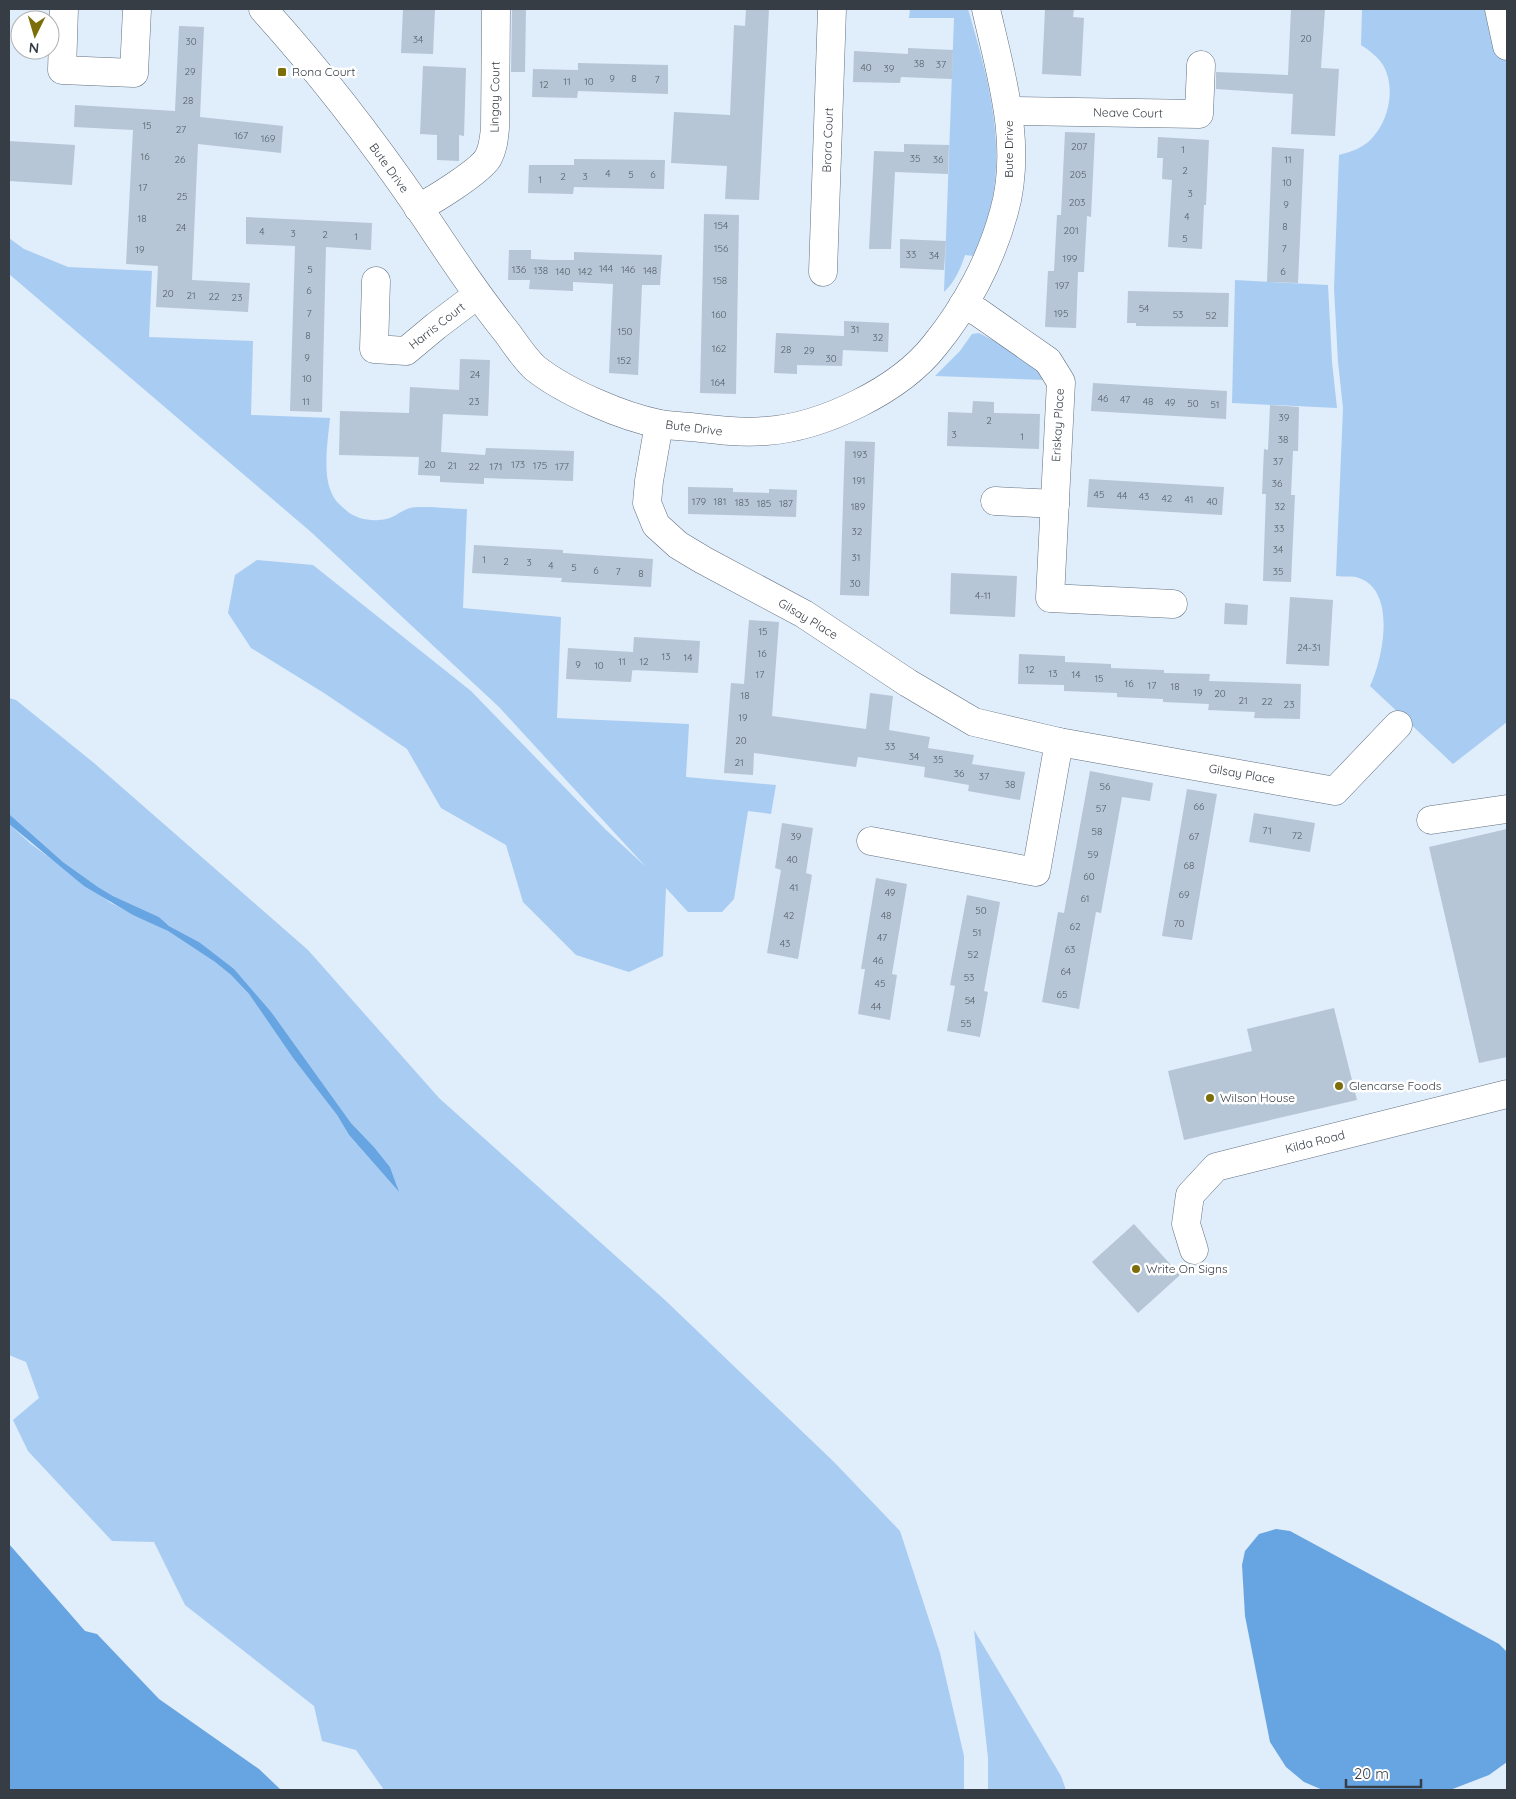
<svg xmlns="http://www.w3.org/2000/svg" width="1516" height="1799" font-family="Quicksand,sans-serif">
	<rect width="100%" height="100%" fill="#e0edfb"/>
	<g fill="#a9ccf2">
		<path d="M910,9h58c18,62 37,127 24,192 -4,19 -11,37 -18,55l-9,-1c-4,13 -11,28 -21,37l10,-274h-45z"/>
		<path d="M1362,9h132l13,56v657l-54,42 -83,-78c13,-27 28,-98 -14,-109 -6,-1 -13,0 -20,-1l7,-168 -5,-46 -4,-74 5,-133c11,-3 20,-6 28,-12 21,-17 30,-54 16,-78 -5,-8 -14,-15 -22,-20z"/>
		<path d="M9,238l15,11 44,18 84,4 -3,66 104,4 -2,74 79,3c-2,22 -8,56 2,76 3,7 9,12 15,17 8,7 21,10 32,9 14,0 20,-9 31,-12 10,-3 45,1 57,1l-4,99 98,9 -4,101 132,6 -3,53 90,8 -5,29 -23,-3 -14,88 -12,13h-34l-22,-24 -3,68 -34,16 -53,-17 -53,-53 -17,-57 -65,-37 -34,-59 -83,-56 -73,-45 -23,-35 7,-38 22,-15 56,5 158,126 134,138 41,38 -147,-160 -188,-175 -302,-258z"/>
		<polygon points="1235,280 1328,285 1332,362 1337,408 1232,403"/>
		<path d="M979,333c23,13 53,24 66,47l-110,-4 25,-25 12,-17z"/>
		<polygon points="9,698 16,700 94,763 308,950 439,1098 666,1301 834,1462 900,1531 940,1653 964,1756 964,1790 384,1790 356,1750 322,1741 314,1706 185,1605 154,1542 112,1541 28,1451 13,1420 39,1398 26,1362 9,1355 9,824 31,844 111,903 168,931 215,962 231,975 249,994 293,1058 337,1115 349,1135 398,1191 390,1167 374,1147 351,1123 272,1013 199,942 169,926 159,917 113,896 98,887 63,862 9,814"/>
		<polygon points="974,1630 1061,1776 1066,1790 988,1790 988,1758"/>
	</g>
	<g fill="#67a4e2">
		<polygon points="9,814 63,862 98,887 113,896 159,917 169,926 199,942 234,969 272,1013 351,1123 374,1147 390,1167 399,1192 349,1135 337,1115 293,1058 249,994 231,975 215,962 168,931 133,915 84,886 9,824"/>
		<polygon points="1276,1529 1290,1531 1499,1644 1507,1652 1507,1762 1489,1775 1450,1790 1323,1790 1304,1782 1286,1767 1270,1742 1245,1616 1242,1565 1245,1551 1259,1534"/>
		<polygon points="9,1544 85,1631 97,1634 159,1699 259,1769 281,1790 9,1790"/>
	</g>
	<g fill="#b6c6d6">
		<polygon points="403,9 435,9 433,54 401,53"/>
		<polygon points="512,9 526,9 525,72 511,72"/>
		<polygon points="746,9 769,9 759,200 725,199 727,166 671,163 674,112 730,115 734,25 745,26"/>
		<polygon points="1045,9 1074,9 1073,17 1084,18 1081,76 1042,74"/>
		<polygon points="1291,9 1325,9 1321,68 1339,69 1335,136 1291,134 1293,94 1216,89 1216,72 1288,75"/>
		<polygon points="179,26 204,27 200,117 283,126 281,153 198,144 192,280 250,283 248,312 156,307 158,266 126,264 133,130 74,127 75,105 175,111"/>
		<polygon points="908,48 953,50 952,79 901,77 900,83 853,82 854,51 908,54"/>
		<polygon points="578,63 668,65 668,94 578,91 577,98 532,97 533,69 578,70"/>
		<polygon points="423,66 466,68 464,136 459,135 459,161 437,160 437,135 420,134"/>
		<polygon points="1065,132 1095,133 1091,217 1087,216 1084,272 1078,272 1076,328 1045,327 1048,271 1054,271 1057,215 1061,215"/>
		<polygon points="1158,137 1209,140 1206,205 1204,205 1202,249 1168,247 1172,180 1162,179 1163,158 1157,158"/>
		<polygon points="9,141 75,145 72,185 9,181"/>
		<polygon points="904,144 949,145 948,174 895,172 891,249 869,249 874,151 904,152"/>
		<polygon points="1272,147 1304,149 1298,283 1267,282"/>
		<polygon points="574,159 665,160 664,189 574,187 573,194 528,193 529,165 574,165"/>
		<polygon points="704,214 739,215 736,394 700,393"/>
		<polygon points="246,217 372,223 371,250 326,247 322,412 290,411 295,246 246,244"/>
		<polygon points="900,239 946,241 944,270 900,268"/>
		<polygon points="509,250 531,250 531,259 552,260 574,260 574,252 662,255 660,285 642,285 638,375 609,373 613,284 573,282 573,291 529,289 530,280 508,280"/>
		<polygon points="1128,291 1229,293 1228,327 1136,326 1136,323 1127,323"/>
		<polygon points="844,321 889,323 888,352 843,350 842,366 797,365 797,374 774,373 776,333 844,336"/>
		<polygon points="460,359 490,360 488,416 443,414 441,452 485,455 486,448 574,451 573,481 484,478 484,484 440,482 440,476 418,475 419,457 339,455 340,411 409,413 410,387 459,390"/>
		<polygon points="1093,383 1227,391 1226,419 1091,411"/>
		<polygon points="973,401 994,402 994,413 1040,414 1039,449 947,446 948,412 972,413"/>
		<polygon points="1270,405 1299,407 1298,451 1293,451 1291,495 1295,495 1291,582 1263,581 1266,494 1262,494 1264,449 1268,450"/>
		<polygon points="845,441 875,442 869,596 840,595"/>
		<polygon points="1089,479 1224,487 1222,515 1087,507"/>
		<polygon points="688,487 733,488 733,492 769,493 769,489 797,490 796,517 688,514"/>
		<polygon points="474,545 563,550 563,553 653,559 651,587 561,582 562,578 472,573"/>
		<polygon points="951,573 1017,576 1015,617 950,614"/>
		<polygon points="1290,597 1333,600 1329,666 1286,664"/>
		<polygon points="1225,603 1248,605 1247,625 1224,624"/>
		<polygon points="749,620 779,622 772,716 866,729 870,693 893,696 889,730 930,737 928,748 974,755 972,764 1025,772 1020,800 968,791 969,785 924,777 925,767 858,757 856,767 754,753 753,775 724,773 731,683 744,684"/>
		<polygon points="634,637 700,641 698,673 632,670 633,665 631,682 566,679 568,648 633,652"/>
		<polygon points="1019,654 1065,656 1065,662 1111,664 1111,668 1164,670 1164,673 1210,674 1209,681 1301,684 1300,719 1254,718 1255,712 1208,710 1209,704 1163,702 1163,699 1117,697 1117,693 1064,691 1064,685 1018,684"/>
		<polygon points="1090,771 1153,783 1150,801 1122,797 1101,913 1096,912 1079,1009 1042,1002 1058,912 1064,913"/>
		<polygon points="1187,789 1217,794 1192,940 1162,936"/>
		<polygon points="1254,813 1315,823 1310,852 1249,842"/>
		<polygon points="782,823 813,828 806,873 812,875 798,959 767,953 781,870 775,868"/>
		<polygon points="1507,829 1507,1057 1479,1063 1429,847"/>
		<polygon points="876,878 907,884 892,974 897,975 890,1020 858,1014 865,969 861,969"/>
		<polygon points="967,895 1000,902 984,991 988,992 980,1037 947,1031 955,986 950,985"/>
		<polygon points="1334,1008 1357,1100 1184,1140 1168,1071 1252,1051 1247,1029"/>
		<polygon points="1134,1224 1180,1275 1138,1313 1092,1262"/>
	</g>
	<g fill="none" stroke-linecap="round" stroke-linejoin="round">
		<defs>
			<g id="minor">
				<polyline points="64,9 62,70 134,73 137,9"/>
				<path d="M263,9c57,63 110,132 158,202 28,42 55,83 87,123 8,11 17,25 27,34 30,24 88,49 125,56 10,2 21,2 31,3 26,3 50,6 75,4 57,-4 134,-41 169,-86 31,-38 56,-85 69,-133 19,-67 -3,-137 -18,-203"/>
				<polyline points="1499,9 1507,46"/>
				<polyline points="1009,111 1199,114 1201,65"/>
				<path d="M418,208c16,-8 61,-36 70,-50 5,-9 6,-19 7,-30l1,-119"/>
				<polyline points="823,272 832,9"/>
				<polyline points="376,281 374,349 406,351 436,326 477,295"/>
				<polyline points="963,305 978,312 1048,361 1061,382 1050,598 1173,604"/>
				<polyline points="659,424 649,481 647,503 656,525 678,545 703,560 804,614 908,683 974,722 1059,742 1335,791 1398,725"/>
				<polyline points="995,501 1055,504"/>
				<polyline points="1431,820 1507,809"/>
				<polyline points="871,841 1036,872 1059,742"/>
				<polyline points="1194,1250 1186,1224 1190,1195 1216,1167 1507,1094"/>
			</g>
		</defs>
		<use href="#minor" stroke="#62707f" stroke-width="29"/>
		<use href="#minor" stroke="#fff" stroke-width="28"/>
	</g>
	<g fill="#7c6e0a" stroke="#fff" stroke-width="2">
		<rect x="277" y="67" width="10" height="10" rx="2.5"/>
		<circle cx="1339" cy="1086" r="5"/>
		<circle cx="1210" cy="1098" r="5"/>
		<circle cx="1136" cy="1269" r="5"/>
	</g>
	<g text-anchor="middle" stroke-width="5" stroke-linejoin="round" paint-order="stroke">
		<g font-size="10" fill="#565f68">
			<text x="1306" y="42">20</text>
			<text x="418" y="43">34</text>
			<text x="191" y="45">30</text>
			<text x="919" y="67">38</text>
			<text x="941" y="68">37</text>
			<text x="866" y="71">40</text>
			<text x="889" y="72">39</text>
			<text x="190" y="75">29</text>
			<text x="612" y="82">9</text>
			<text x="634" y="82">8</text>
			<text x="657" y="83">7</text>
			<text x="567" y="85">11</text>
			<text x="589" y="85">10</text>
			<text x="544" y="88">12</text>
			<text x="188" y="104">28</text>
			<text x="147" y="129">15</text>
			<text x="181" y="133">27</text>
			<text x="241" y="139">167</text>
			<text x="268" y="142">169</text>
			<text x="1079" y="150">207</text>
			<text x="1183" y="153">1</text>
			<text x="145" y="160">16</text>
			<text x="915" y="162">35</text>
			<text x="180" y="163">26</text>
			<text x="938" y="163">36</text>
			<text x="1288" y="163">11</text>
			<text x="1185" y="174">2</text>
			<text x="608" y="177">4</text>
			<text x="631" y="178">5</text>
			<text x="653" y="178">6</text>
			<text x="1078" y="178">205</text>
			<text x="563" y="180">2</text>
			<text x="585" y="180">3</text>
			<text x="540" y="183">1</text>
			<text x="1287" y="186">10</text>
			<text x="143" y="191">17</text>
			<text x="1190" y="197">3</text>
			<text x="182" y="200">25</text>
			<text x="1077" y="206">203</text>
			<text x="1286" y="208">9</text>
			<text x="1187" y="220">4</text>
			<text x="142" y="222">18</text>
			<text x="721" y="229">154</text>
			<text x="1285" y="230">8</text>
			<text x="181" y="231">24</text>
			<text x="1071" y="234">201</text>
			<text x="262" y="235">4</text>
			<text x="293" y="237">3</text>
			<text x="325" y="238">2</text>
			<text x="356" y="240">1</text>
			<text x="1185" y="242">5</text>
			<text x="721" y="252">156</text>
			<text x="1284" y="252">7</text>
			<text x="140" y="253">19</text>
			<text x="911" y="258">33</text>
			<text x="934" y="259">34</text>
			<text x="1070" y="262">199</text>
			<text x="606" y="272">144</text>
			<text x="310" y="273">5</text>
			<text x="519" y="273">136</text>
			<text x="628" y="273">146</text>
			<text x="541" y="274">138</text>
			<text x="650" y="274">148</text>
			<text x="563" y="275">140</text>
			<text x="585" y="275">142</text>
			<text x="1283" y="275">6</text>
			<text x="720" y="284">158</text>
			<text x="1062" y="289">197</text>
			<text x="309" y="294">6</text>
			<text x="168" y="297">20</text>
			<text x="191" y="299">21</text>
			<text x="214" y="300">22</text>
			<text x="237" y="301">23</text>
			<text x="1144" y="312">54</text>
			<text x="309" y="317">7</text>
			<text x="1061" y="317">195</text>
			<text x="719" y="318">160</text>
			<text x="1178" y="318">53</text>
			<text x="1211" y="319">52</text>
			<text x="855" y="333">31</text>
			<text x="625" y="335">150</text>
			<text x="308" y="339">8</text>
			<text x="878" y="341">32</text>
			<text x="719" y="352">162</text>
			<text x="786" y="353">28</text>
			<text x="809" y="354">29</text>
			<text x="307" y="361">9</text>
			<text x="831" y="362">30</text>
			<text x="624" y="364">152</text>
			<text x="475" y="378">24</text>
			<text x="307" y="382">10</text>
			<text x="718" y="386">164</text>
			<text x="1103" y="402">46</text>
			<text x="1125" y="403">47</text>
			<text x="306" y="405">11</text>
			<text x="474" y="405">23</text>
			<text x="1148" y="405">48</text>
			<text x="1170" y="406">49</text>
			<text x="1193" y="407">50</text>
			<text x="1215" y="408">51</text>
			<text x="1284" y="421">39</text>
			<text x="989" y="424">2</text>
			<text x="954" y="438">3</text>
			<text x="1022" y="440">1</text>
			<text x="1283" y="443">38</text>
			<text x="860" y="458">193</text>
			<text x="1278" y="465">37</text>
			<text x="430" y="468">20</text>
			<text x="518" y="468">173</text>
			<text x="452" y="469">21</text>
			<text x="540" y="469">175</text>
			<text x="474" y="470">22</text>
			<text x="496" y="470">171</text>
			<text x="562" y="470">177</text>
			<text x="859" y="484">191</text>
			<text x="1277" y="487">36</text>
			<text x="1099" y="498">45</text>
			<text x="1122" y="499">44</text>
			<text x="1144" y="500">43</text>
			<text x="1167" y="502">42</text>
			<text x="1189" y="503">41</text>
			<text x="699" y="505">179</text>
			<text x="720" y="505">181</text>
			<text x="1212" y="505">40</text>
			<text x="742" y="506">183</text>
			<text x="764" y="507">185</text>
			<text x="786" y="507">187</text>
			<text x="858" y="510">189</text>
			<text x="1280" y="510">32</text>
			<text x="1279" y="532">33</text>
			<text x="857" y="535">32</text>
			<text x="1278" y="553">34</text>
			<text x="856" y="561">31</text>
			<text x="484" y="563">1</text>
			<text x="506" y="565">2</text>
			<text x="529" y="566">3</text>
			<text x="551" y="569">4</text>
			<text x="574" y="571">5</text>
			<text x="596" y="574">6</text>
			<text x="618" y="575">7</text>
			<text x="1278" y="575">35</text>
			<text x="641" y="577">8</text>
			<text x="855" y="587">30</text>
			<text x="983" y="599">4-11</text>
			<text x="763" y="635">15</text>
			<text x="1309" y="651">24-31</text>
			<text x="762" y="657">16</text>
			<text x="666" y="660">13</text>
			<text x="688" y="661">14</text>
			<text x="622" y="665">11</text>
			<text x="644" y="665">12</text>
			<text x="578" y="668">9</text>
			<text x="599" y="669">10</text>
			<text x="1030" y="673">12</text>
			<text x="1053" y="677">13</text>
			<text x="760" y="678">17</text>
			<text x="1076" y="678">14</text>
			<text x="1099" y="682">15</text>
			<text x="1129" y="687">16</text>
			<text x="1152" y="689">17</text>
			<text x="1175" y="690">18</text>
			<text x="1198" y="696">19</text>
			<text x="1220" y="697">20</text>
			<text x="745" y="699">18</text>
			<text x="1243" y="704">21</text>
			<text x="1267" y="705">22</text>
			<text x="1289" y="708">23</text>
			<text x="743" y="721">19</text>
			<text x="741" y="744">20</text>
			<text x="890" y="750">33</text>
			<text x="914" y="760">34</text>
			<text x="938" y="763">35</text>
			<text x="739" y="766">21</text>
			<text x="959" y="777">36</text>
			<text x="984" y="780">37</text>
			<text x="1010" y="788">38</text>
			<text x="1105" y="790">56</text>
			<text x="1199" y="810">66</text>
			<text x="1101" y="812">57</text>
			<text x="1267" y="834">71</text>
			<text x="1097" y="835">58</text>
			<text x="1297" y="839">72</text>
			<text x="796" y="840">39</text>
			<text x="1194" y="840">67</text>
			<text x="1093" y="858">59</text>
			<text x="792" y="863">40</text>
			<text x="1189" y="869">68</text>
			<text x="1089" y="880">60</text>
			<text x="794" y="891">41</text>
			<text x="890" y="896">49</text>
			<text x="1184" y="898">69</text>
			<text x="1085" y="902">61</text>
			<text x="981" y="914">50</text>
			<text x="789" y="919">42</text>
			<text x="886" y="919">48</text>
			<text x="1179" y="927">70</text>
			<text x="1075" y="930">62</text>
			<text x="977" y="936">51</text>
			<text x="882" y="941">47</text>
			<text x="785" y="947">43</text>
			<text x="1070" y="953">63</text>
			<text x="973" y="958">52</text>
			<text x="878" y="964">46</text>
			<text x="1066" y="975">64</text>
			<text x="969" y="981">53</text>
			<text x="880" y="987">45</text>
			<text x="1062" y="998">65</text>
			<text x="970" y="1004">54</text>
			<text x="876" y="1010">44</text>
			<text x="966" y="1027">55</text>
		</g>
		<g font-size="12" fill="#363d44" stroke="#fff" text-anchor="start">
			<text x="292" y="76">Rona Court</text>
			<text x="1349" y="1090">Glencarse Foods</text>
			<text x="1220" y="1102">Wilson House</text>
			<text x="1146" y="1273">Write On Signs</text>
		</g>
		<g font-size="12" fill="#363d44" stroke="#fff">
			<text transform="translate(495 97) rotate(-89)" y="4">Lingay Court</text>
			<text transform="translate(1128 113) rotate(1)" y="4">Neave Court</text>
			<text transform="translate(828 140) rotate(-88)" y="4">Brora Court</text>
			<text transform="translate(1009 149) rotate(-90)" y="4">Bute Drive</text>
			<text transform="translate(389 168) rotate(54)" y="4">Bute Drive</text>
			<text transform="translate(437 326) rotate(-38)" y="4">Harris Court</text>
			<text transform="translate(1058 425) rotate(-87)" y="4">Eriskay Place</text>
			<text transform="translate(694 428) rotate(7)" y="4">Bute Drive</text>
			<text transform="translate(808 619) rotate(31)" y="4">Gilsay Place</text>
			<text transform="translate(1242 774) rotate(10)" y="4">Gilsay Place</text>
			<text transform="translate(1315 1142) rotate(-14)" y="4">Kilda Road</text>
		</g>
	</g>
	<rect width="1516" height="1799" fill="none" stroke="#363d44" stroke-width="20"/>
	<g transform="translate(35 35) rotate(185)"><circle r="24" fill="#ffffff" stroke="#afb1b4"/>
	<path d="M0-4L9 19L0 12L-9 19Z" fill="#7c6e0a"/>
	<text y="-8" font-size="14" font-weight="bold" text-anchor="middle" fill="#363d44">N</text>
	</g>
	<path d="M1346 1779v8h75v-8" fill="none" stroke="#363d44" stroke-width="2.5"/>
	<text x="1354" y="1779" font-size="15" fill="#363d44" stroke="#ffffff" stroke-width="4" paint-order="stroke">20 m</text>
</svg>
